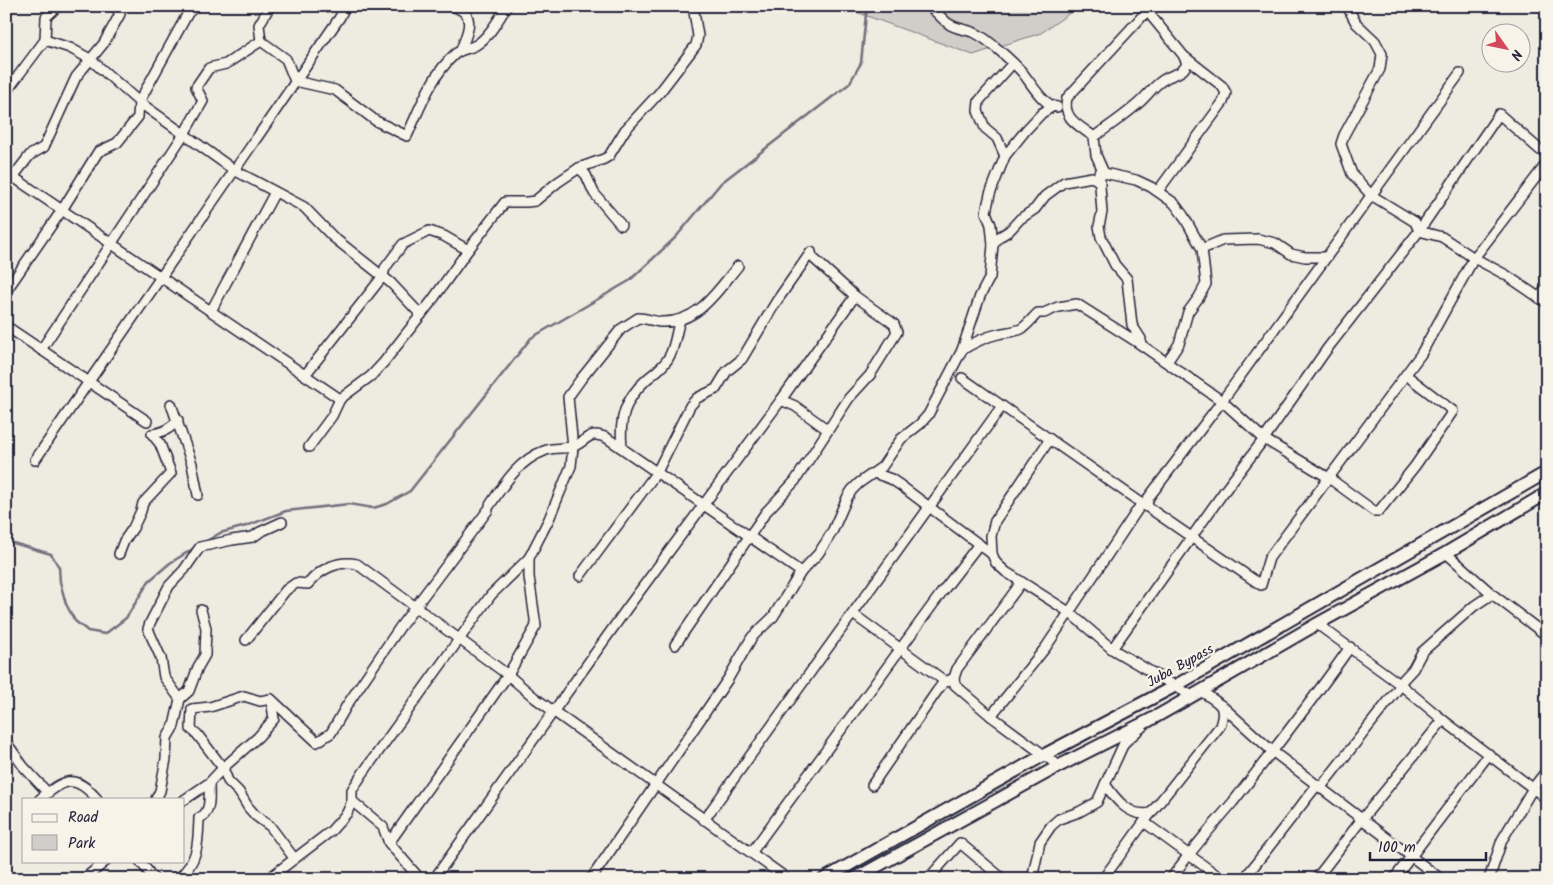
<svg xmlns="http://www.w3.org/2000/svg" width="1553" height="885" font-family="Kalam,sans-serif">
	<rect width="100%" height="100%" fill="#eeebe1"/>
	<filter id="ink" filterUnits="userSpaceOnUse"><feTurbulence type="fractalNoise" baseFrequency=".02" numOctaves="2"/><feDisplacementMap in="SourceGraphic" scale="10" xChannelSelector="R" yChannelSelector="G"/><feConvolveMatrix kernelMatrix="1 2 1 2 8 2 1 2 1" color-interpolation-filters="sRGB"/></filter>
	<g filter="url(#ink)">
		<polygon fill="#d1cdc9" stroke="#7a7882" points="840,6 1080,6 1041,33 973,55"/>
		<g fill="none" stroke-linecap="round" stroke-linejoin="round">
			<g stroke="#716f7b" stroke-width="2.5">
				<polyline points="6,541 51,554 59,567 60,582 66,604 75,621 88,631 105,634 126,618 149,581 170,563 196,547"/>
				<polyline points="205,542 220,533 246,526 286,511 349,504 373,508 387,504 410,491 531,338 629,281 676,237 721,183 849,84 861,63 866,14 871,6"/>
			</g>
			<defs>
				<g id="minor">
					<path d="M453,6c4,2 9,4 12,7 9,9 -1,27 -4,37"/>
					<path d="M928,6c9,5 13,13 21,18 7,5 17,5 26,9 12,5 38,29 47,39 9,11 21,33 35,35"/>
					<polyline points="1347,6 1356,23 1375,41 1382,54 1380,69 1344,135 1341,144 1352,174 1371,195 1415,222 1419,231 1442,237 1474,258 1506,275 1547,303"/>
					<polyline points="45,40 46,17 58,6"/>
					<polyline points="261,41 259,25 270,6"/>
					<polyline points="1460,73 1225,397 1149,497 1147,504 1149,508 1261,585 1269,558 1421,354 1474,258 1547,163"/>
					<polyline points="6,92 45,40 70,48 90,59 139,102 234,170 304,207 333,237 391,283 421,315"/>
					<path d="M1094,137c16,-12 35,-24 49,-38 7,-7 12,-14 20,-19 10,-7 20,-5 24,-17l-4,-8 -40,-49"/>
					<polyline points="1005,156 997,138 985,128 978,111 979,101 1013,63"/>
					<polyline points="579,168 586,175 594,193 621,225"/>
					<polyline points="6,172 340,399"/>
					<path d="M1104,173l-8,-18 -2,-18c-15,-12 -32,-18 -27,-39l80,-87"/>
					<polyline points="6,180 13,177 30,155 44,147 76,77 104,43 120,14 115,6"/>
					<polyline points="1158,191 1223,102 1226,93 1222,86 1185,57"/>
					<polyline points="993,245 999,237 1009,231 1020,219 1035,209 1045,196 1064,182 1092,177 1100,182"/>
					<polyline points="1202,249 1223,240 1258,239 1275,243 1291,254 1305,257 1326,257"/>
					<path d="M738,266c-21,25 -40,58 -78,56 -7,-1 -15,-4 -22,-4l-17,11 -40,50 -13,18 5,50 -2,19 -22,53 -20,39v19l7,49 -28,49 27,23 247,177"/>
					<polyline points="6,291 62,210 98,152 117,143 138,117 139,102 188,13 196,6"/>
					<polyline points="1539,298 1547,287"/>
					<polyline points="211,311 275,192"/>
					<polyline points="6,326 147,421"/>
					<polyline points="1140,344 1141,339 1132,325 1127,279 1115,265 1101,237 1099,226 1102,212 1099,173 1104,173 1136,180 1151,187 1174,203 1183,215 1202,249 1206,284 1199,297 1188,312 1179,344 1167,362"/>
					<path d="M41,350l143,-216 19,-33 -7,-14 13,-19 17,-4 35,-23 25,18 9,22 40,9 41,31 31,15c13,-28 24,-60 48,-82 6,-5 14,-5 21,-9 14,-9 22,-25 31,-39"/>
					<path d="M962,350c11,-7 23,-13 36,-16 8,-2 16,-2 23,-5 6,-3 12,-12 17,-16h6l14,-6 19,-3 63,40 82,57 42,38 65,39 45,33h5l36,-45 38,-55 -47,-36"/>
					<polyline points="305,375 383,276 385,268 403,244 429,231 444,236 468,250 505,202 527,202 535,201 558,182 579,168 604,159 609,156 625,130 660,92 696,45 698,36 693,6"/>
					<polyline points="962,378 1147,507"/>
					<polyline points="781,400 855,296"/>
					<polyline points="171,404 192,464 198,495"/>
					<polyline points="1050,439 995,521 991,536 992,554 996,563 1006,572 1069,612 1112,649 1192,696"/>
					<polyline points="309,447 332,416 340,399 371,376 384,362 431,302 468,250"/>
					<path d="M622,448c-3,-29 2,-48 25,-69 8,-7 17,-12 22,-22 6,-10 7,-25 11,-37"/>
					<polyline points="35,460 340,17 345,6"/>
					<polyline points="874,473 891,479 900,485 992,554"/>
					<path d="M490,505c14,-21 29,-45 54,-54 9,-4 19,-2 28,-4 15,-5 16,-18 35,-9l194,134"/>
					<polyline points="1446,553 1492,594 1547,636"/>
					<path d="M119,554l5,-13 9,-13 8,-17 2,-8 28,-30 -11,-29 -8,-10c12,-2 18,-5 26,-14"/>
					<polyline points="580,576 657,472 690,406 697,398 716,389 727,371 742,359 776,302 811,252 812,257 855,296 894,324 897,332 870,375 849,398 795,481 766,512 675,645"/>
					<polyline points="1021,583 957,669 954,678 955,685 991,716 1059,766"/>
					<polyline points="853,614 946,682"/>
					<polyline points="1317,624 1401,685 1443,720 1547,799"/>
					<path d="M246,640l40,-50 10,-7 12,1c12,-15 30,-24 49,-20l151,111 -119,168"/>
					<polyline points="1112,649 1223,493 1264,439 1327,349 1419,231 1499,114 1540,150 1547,153"/>
					<polyline points="1399,684 1413,669 1422,652 1474,606 1492,594"/>
					<polyline points="180,699 189,691 198,667 205,655 206,628 201,610"/>
					<polyline points="271,699 274,719 258,737 223,768 228,781 239,792 248,807 256,816 270,826 294,858"/>
					<polyline points="1221,705 1272,751 1441,879"/>
					<polyline points="991,716 1046,647 1140,506"/>
					<polyline points="6,742 23,766 47,792"/>
					<path d="M1105,784c11,16 25,34 46,29"/>
					<polyline points="872,785 937,691 943,683 954,678"/>
					<polyline points="1321,787 1401,685"/>
					<path d="M40,799c24,-19 34,-27 57,0"/>
					<polyline points="156,799 160,791 166,759 167,738 174,726 180,699 164,677 161,658 148,629 150,623 169,586 184,570 200,547 232,540 253,537 260,532 282,522"/>
					<polyline points="184,800 209,783 223,768 197,734 191,729 192,709 210,707 244,696 260,701 271,699 317,742 331,733 347,705 400,627 488,510"/>
					<polyline points="352,801 383,827 389,843 420,879"/>
					<polyline points="704,820 1002,406"/>
					<polyline points="1144,822 1222,879"/>
					<polyline points="751,853 942,592 979,544"/>
					<polyline points="140,861 154,879"/>
					<polyline points="84,879 106,861"/>
					<path d="M178,879c21,-19 20,-36 21,-61 13,-5 10,-23 10,-35"/>
					<polyline points="268,879 331,831 347,813 352,801 352,790 363,773 491,595 529,558"/>
					<polyline points="434,879 628,607 781,400 795,406 828,430"/>
					<polyline points="591,879 728,679 752,637 773,617 801,572 818,554 826,542 833,530 847,498 852,490 859,483 882,467 901,439 920,424 928,415 962,350 980,296 990,277 993,245 991,225 986,212 990,194 1005,156 1026,130 1042,113 1052,107"/>
					<polyline points="928,879 960,843 1003,879"/>
					<polyline points="1032,879 1040,842 1051,826 1059,819 1079,812 1097,802 1124,743 1142,727"/>
					<path d="M1103,879l41,-57 76,-96c7,-22 -1,-22 -19,-35"/>
					<path d="M1171,879c19,-28 41,-52 62,-77 40,-51 80,-102 117,-155"/>
					<polyline points="1244,879 1317,785"/>
					<polyline points="1316,879 1362,819 1443,720"/>
					<polyline points="1394,879 1489,754"/>
					<polyline points="1489,879 1502,840 1533,788 1547,770"/>
				</g>
				<g id="major">
					<polyline points="824,879 1044,755 1175,686 1547,472"/>
					<polyline points="854,879 1059,766 1150,720 1201,691 1317,624 1446,553 1547,493"/>
				</g>
			</defs>
			<use href="#minor" stroke="#22223b" stroke-width="12"/>
			<use href="#major" stroke="#22223b" stroke-width="15"/>
			<use href="#minor" stroke="#f7f3e8" stroke-width="9"/>
			<use href="#major" stroke="#f7f3e8" stroke-width="11"/>
		</g>
	</g>
	<g text-anchor="middle" stroke-width="4.5" stroke-linejoin="round" paint-order="stroke">
		<g font-size="14" fill="#22223b" stroke="#f7f3e8">
			<text transform="translate(1180 665) rotate(-29)" y="5">Juba Bypass</text>
		</g>
	</g>
	<rect width="1553" height="885" fill="none" stroke="#f7f3e8" stroke-width="25"/>
	<rect x="12" y="12" width="1528" height="860" fill="none" stroke="#22223b" stroke-width="2" filter="url(#ink)"/>
	<rect x="22" y="798" width="162" height="65" fill="#f7f3e8" stroke="#a29fa3"/>
	<rect x="32" y="814" width="25" height="8" fill="#f7f3e8" stroke="#a29fa3"/>
	<text x="68" y="822" font-size="15" fill="#22223b">Road</text>
	<rect x="32" y="835" width="25" height="15" fill="#d1cdc9" stroke="#a29fa3"/>
	<text x="68" y="848" font-size="15" fill="#22223b">Park</text>
	<g transform="translate(1506 48) rotate(123)"><circle r="24" fill="#f7f3e8" stroke="#a29fa3"/>
	<path d="M0-4L9 19L0 12L-9 19Z" fill="#d1495b"/>
	<text y="-8" font-size="14" font-weight="bold" text-anchor="middle" fill="#22223b">N</text>
	</g>
	<path d="M1370 852v8h116v-8" fill="none" stroke="#22223b" stroke-width="2.5"/>
	<text x="1378" y="852" font-size="15" fill="#22223b" stroke="#f7f3e8" stroke-width="4" paint-order="stroke">100 m</text>
</svg>
